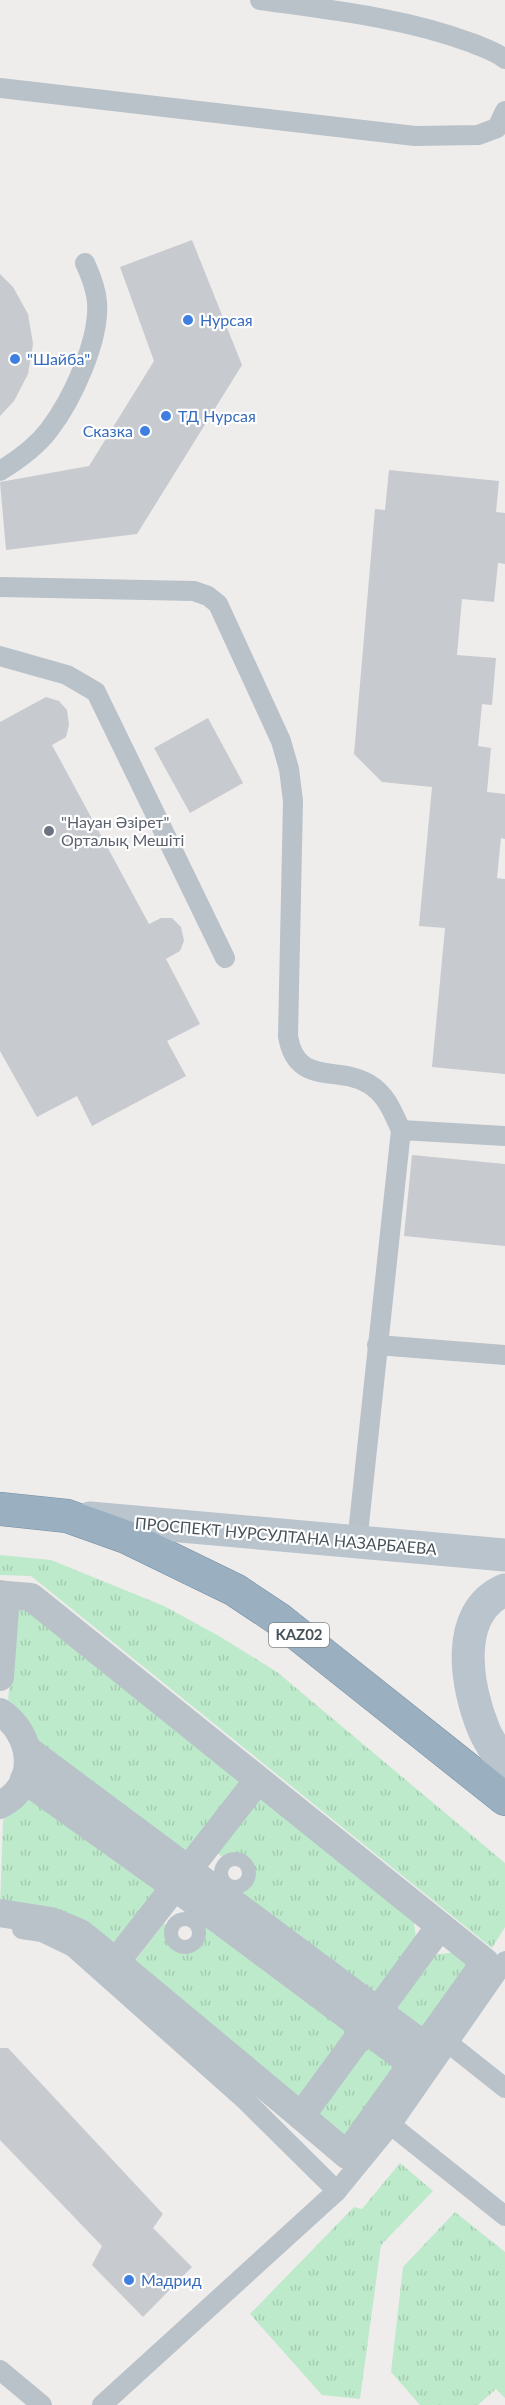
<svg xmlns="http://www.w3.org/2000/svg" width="505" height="2405" font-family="Lato,sans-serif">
	<defs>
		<pattern id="grass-tufts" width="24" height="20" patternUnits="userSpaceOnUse" patternTransform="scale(1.5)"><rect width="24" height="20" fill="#bdeacb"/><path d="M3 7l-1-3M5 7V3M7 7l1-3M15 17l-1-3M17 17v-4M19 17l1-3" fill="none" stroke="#a4cab0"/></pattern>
	</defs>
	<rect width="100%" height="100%" fill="#efecec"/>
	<g fill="url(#grass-tufts)">
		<polygon points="0,1555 51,1560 164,1606 219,1636 277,1672 505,1863 505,1927 492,1948 31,1576 0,1575"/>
		<polygon points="16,1601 242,1780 182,1857 40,1752 8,1702"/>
		<polygon points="32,1792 162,1884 112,1950 0,1908 3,1820 20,1808"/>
		<polygon points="262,1796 413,1915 416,1938 372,1997 224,1889 230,1882 240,1881 245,1871 241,1864 231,1863 217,1853"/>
		<polygon points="203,1916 353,2026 297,2103 132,1965 164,1923 173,1930 175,1940 188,1945 194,1941 195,1927"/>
		<polygon points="455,1952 476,1967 425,2037 392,2013 434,1955"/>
		<polygon points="371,2041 405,2065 346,2147 313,2119"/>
		<polygon points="400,2163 433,2191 381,2245 360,2399 322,2395 250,2314 354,2207 362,2209"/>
		<polygon points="455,2212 505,2252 505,2398 496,2389 478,2405 420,2405 391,2372 403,2267"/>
	</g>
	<g fill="#c7cacf">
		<polygon points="192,240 242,365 137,534 6,550 0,482 89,466 154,361 120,267"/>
		<polygon points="0,274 13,287 28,314 33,344 28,374 14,401 0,416"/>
		<polygon points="389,470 499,481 496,512 505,513 505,564 498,563 494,602 462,599 457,655 496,658 492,705 482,704 478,746 491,748 487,792 505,794 505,839 501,838 497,878 505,879 505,1074 432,1067 445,928 419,926 432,787 382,782 354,754 375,509 385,510"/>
		<polygon points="46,697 59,701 67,710 69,725 66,737 52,745 149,924 161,918 172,918 181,927 184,941 180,951 166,959 200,1024 167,1041 186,1076 92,1126 77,1096 37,1117 0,1051 0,722"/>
		<polygon points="208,718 243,783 190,813 154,748"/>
		<polygon points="412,1155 505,1164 505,1246 404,1236"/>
		<polygon points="0,2048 8,2048 163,2214 153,2228 192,2267 143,2317 92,2265 102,2246 0,2140"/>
	</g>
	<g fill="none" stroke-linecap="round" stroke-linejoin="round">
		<defs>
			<polyline id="trunk" points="0,1509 67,1516 126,1537 235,1590 280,1620 505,1799"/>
		</defs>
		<use href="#trunk" stroke="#728da3" stroke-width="34"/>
		<g stroke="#b8c2c8" stroke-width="20">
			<path d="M260,0c72,10 145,18 212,43 12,5 23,8 33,16"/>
			<polyline points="0,88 415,136 478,135 497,128 505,111"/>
			<path d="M0,471c18,-11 36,-24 49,-41 23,-30 51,-90 48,-128 -1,-14 -6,-26 -12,-39"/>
			<path d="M0,587l194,4 14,5 10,8 63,137 8,28 4,32 -5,235c8,51 50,29 81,48 18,11 24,29 32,46"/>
			<polyline points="0,656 67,675 96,692 225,958"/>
			<polyline points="377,1345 505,1355"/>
			<polyline points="357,1543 401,1130 505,1136"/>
			<polyline points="22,1929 42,1932 73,1947 244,2099 337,2191"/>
			<polyline points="447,2042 505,2088"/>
			<polyline points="391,2125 505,2216"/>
			<polyline points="0,2370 42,2405"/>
			<polyline points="102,2405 337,2191 391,2125 505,1961"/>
		</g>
		<g stroke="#b8c2c8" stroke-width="28">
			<polyline points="0,1594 6,1595 0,1677"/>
			<polyline points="6,1595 31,1597 485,1962 425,2046"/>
			<path d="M0,1712c34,22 40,73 0,93"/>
			<polyline points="24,1779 175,1887 412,2064 425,2046 28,1750"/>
			<circle cx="235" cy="1873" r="7"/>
			<polyline points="0,1913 51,1921 80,1933 116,1962 258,1780"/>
			<circle cx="185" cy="1933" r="7"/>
			<polyline points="116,1962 301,2116 440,1926"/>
			<polyline points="301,2116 347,2155 412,2064"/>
		</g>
		<g stroke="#b9c4cd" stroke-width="33">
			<polyline points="90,1518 505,1555"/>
			<path d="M505,1590c-52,22 -39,97 -21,140 5,12 14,24 21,36"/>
		</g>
		<use href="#trunk" stroke="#9ab0c0" stroke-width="33"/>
	</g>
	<g fill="#3f7fe0" stroke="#fff" stroke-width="2">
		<circle cx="188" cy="320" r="6"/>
		<circle cx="15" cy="359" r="6"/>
		<circle cx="166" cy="416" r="6"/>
		<circle cx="145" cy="431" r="6"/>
		<circle cx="129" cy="2280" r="6"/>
	</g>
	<circle fill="#6b7280" stroke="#fff" stroke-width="2" cx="49" cy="831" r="6"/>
	<g text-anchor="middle" stroke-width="4.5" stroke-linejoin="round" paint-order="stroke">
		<rect fill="#fff" stroke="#7e858a" stroke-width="1.5" x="269" y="1623" width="60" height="24" rx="4.5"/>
		<g font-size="15" font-weight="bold" fill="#465158">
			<text x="299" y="1640">KАZ02</text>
		</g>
		<g font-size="16" fill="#366cbe" stroke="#fff" text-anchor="start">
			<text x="200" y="326">Нурсая</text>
			<text x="27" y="365">"Шайба"</text>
			<text x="178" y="422">ТД Нурсая</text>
			<text x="133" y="437" text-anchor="end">Сказка</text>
			<text x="141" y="2286">Мадрид</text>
		</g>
		<g font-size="16" fill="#5b616d" stroke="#fff" text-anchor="start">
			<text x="61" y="828">"Науан Әзірет"<tspan x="61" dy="18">Орталық Мешіті</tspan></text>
		</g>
		<g font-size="16" fill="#465158" stroke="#fff">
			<text transform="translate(286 1536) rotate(5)" y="6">ПРОСПЕКТ НУРСУЛТАНА НАЗАРБАЕВА</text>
		</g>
	</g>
</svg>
